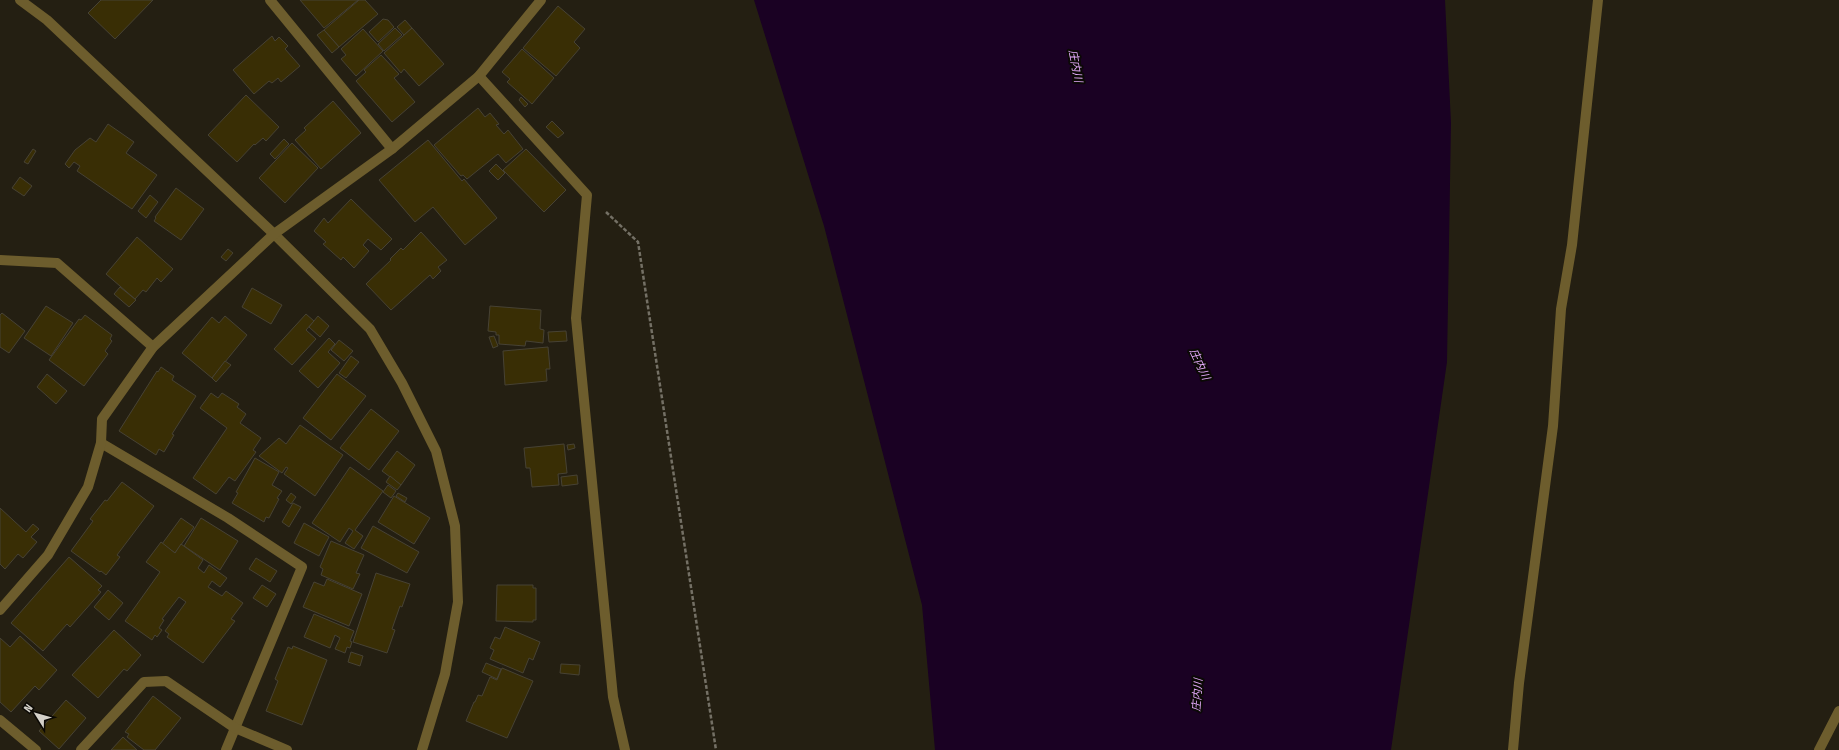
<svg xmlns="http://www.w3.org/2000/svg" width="1839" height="750" font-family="'Fira Sans Condensed','Noto Sans JP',sans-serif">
	<rect width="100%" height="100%" fill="#241f12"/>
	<polygon fill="#1a0123" points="754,0 1445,0 1451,123 1447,362 1391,750 935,750 922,605 824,226"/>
	<g fill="#392e05" stroke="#474234">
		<polygon points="101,0 153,0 115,39 88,13"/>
		<polygon points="300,0 358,0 324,28"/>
		<polygon points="359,0 365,0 378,14 339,47 324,30"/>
		<polygon points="558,6 585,29 574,42 580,48 556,76 523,48"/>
		<polygon points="383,19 388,20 394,27 378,42 369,32"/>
		<polygon points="405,20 412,28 404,35 397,27"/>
		<polygon points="395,28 402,35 384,51 378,44"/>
		<polygon points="412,28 444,64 419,86 404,69 401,73 384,53"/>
		<polygon points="363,29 383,51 356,76 341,59 346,55 341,49"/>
		<polygon points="324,30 339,47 332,53 317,35"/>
		<polygon points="272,36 275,41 279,37 288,46 285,49 300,66 281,82 278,78 272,83 269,81 254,94 233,70"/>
		<polygon points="522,49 554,78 532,104 507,82 510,79 502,72"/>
		<polygon points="381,55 399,74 394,78 415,102 392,122 356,81 366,72 364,70"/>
		<polygon points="246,95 279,127 266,141 263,138 255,145 254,144 237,162 208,135"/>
		<polygon points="521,97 528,104 525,107 519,100"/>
		<polygon points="333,101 361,133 321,169 295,140 306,130 304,128"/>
		<polygon points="478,108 485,117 490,113 499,124 496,125 504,134 508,130 523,149 506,163 498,154 467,179 463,175 461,176 434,145"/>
		<polygon points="552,121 564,133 558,138 546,127"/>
		<polygon points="108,124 134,142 126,153 157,175 132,209 77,171 80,166 74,162 69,168 65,164 75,150 90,138 96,142"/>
		<polygon points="284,139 289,144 275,159 270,154"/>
		<polygon points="428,140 462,181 464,179 497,218 465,245 433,207 415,222 379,180"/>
		<polygon points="292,143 318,168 285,203 259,178"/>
		<polygon points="33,149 36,151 28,164 24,162"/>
		<polygon points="526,149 566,190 544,212 503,170"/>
		<polygon points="496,164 505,173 498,180 489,171"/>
		<polygon points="20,177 32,186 24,196 12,188"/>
		<polygon points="176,188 204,209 181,240 154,221 156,218 155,217"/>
		<polygon points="150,195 158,202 146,218 138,211"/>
		<polygon points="351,199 392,239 381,250 368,239 363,245 369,251 354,268 343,257 341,260 323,244 326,242 314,231 324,218 328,223"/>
		<polygon points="421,232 447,260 438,267 441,271 433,279 430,275 391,310 366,284 391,260 390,259 401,248 403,250"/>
		<polygon points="137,237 173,269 161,282 157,278 146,292 143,290 135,299 106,274"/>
		<polygon points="228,249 233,253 226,261 221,257"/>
		<polygon points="120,287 136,300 129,307 114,294"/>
		<polygon points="252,288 282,305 271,324 242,307"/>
		<polygon points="46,306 73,323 51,356 24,338"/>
		<polygon points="490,306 541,310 540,329 544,330 543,343 526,341 525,346 499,344 499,335 496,335 496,332 488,331"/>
		<polygon points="2,313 25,331 9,353 0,347 0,315"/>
		<polygon points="306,314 314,321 306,330 316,339 292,365 274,349"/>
		<polygon points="85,315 112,335 110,339 112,341 105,351 108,354 84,386 49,360 79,319 81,320"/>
		<polygon points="225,316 247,335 212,378 182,353 212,317 219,323"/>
		<polygon points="318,316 329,326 320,337 309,327"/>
		<polygon points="566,331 567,341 549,342 548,332"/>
		<polygon points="494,336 498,346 493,348 489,337"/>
		<polygon points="329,338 335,344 328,352 340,363 318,388 299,371"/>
		<polygon points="339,340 353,351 344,361 331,350"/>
		<polygon points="548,347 550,369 546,369 547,381 505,385 503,351"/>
		<polygon points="351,356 359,362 346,378 339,373"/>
		<polygon points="225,361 231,365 216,382 212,378"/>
		<polygon points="161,367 174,376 172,380 196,396 172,434 174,435 164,452 159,449 156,455 119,431 157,371 158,372"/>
		<polygon points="47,374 67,391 56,404 37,387"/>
		<polygon points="337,374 366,396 331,440 303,418"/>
		<polygon points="211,393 218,398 222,393 239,404 237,407 246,414 240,423 261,438 253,450 256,452 235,481 229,477 216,494 193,478 227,428 200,408"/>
		<polygon points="371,409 399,431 369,470 340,448"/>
		<polygon points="300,425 343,455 315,496 284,474 288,468 286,467 282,473 259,456 279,438 286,444"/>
		<polygon points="564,444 567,473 558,474 559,485 532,487 530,468 526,468 524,448"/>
		<polygon points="574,444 575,448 568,450 567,445"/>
		<polygon points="397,451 415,465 401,485 382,471"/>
		<polygon points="255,458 279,472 272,485 282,491 277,498 279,499 269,518 266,517 264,522 232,503 238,493 236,492"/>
		<polygon points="350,467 383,491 355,530 363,536 354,549 345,543 353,531 349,528 340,542 312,523"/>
		<polygon points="577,475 578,484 562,486 561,477"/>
		<polygon points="390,476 401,485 397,490 386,482"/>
		<polygon points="122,482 154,506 117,555 120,557 106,575 101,571 100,572 71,551 93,521 90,519 105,500 107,501"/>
		<polygon points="388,485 396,491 391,498 383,492"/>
		<polygon points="291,493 296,497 291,504 286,500"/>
		<polygon points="398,493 407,498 405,502 396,496"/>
		<polygon points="394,496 430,518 414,544 378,522"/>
		<polygon points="293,503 301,507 289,527 282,522"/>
		<polygon points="0,508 26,532 33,524 39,529 31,537 37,542 23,558 18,554 5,569 0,564"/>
		<polygon points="181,518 194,527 175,553 162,544"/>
		<polygon points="201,518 238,541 220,570 184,546"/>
		<polygon points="304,523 329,537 319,556 294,543"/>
		<polygon points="373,526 419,552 407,573 361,548"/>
		<polygon points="331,541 364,555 356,573 360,574 353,589 321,575 323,569 320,567"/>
		<polygon points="161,542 175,553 181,544 203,560 198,568 204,573 209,565 227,578 220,587 212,581 208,587 222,596 226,591 243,603 231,619 235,621 203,663 167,637 169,634 165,631 186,602 179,597 162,619 164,620 159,628 162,630 157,637 155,635 152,640 125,621 160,572 146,562"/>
		<polygon points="69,557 102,586 98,590 101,592 70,627 67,624 43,651 11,623"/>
		<polygon points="256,558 277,571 270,582 249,569"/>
		<polygon points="376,573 410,584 402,607 400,606 392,629 395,630 387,653 353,642"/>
		<polygon points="327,579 362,594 349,626 303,607 314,582 324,586"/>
		<polygon points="262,585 276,594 267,607 253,598"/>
		<polygon points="497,585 533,585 533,588 536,588 536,620 533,620 533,622 496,621"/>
		<polygon points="108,590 123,603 109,620 94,607"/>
		<polygon points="314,614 354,631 350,641 352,642 350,648 347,647 345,653 335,649 340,638 335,635 330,648 304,637"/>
		<polygon points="505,627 540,642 533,660 529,658 523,673 490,659 494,650 490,648 495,637 500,639"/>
		<polygon points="114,630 141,655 127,671 124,669 98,698 72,675"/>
		<polygon points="20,636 57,670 39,690 35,686 11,712 0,702 0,638 10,647"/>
		<polygon points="293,646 327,660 302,725 266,711 278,681 275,679 288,647 292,649"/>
		<polygon points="351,652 363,656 360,666 348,662"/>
		<polygon points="486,663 501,669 497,679 482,672"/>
		<polygon points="561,664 580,665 579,675 560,673"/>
		<polygon points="502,668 533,681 507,738 466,721 474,702 475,702 478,695 482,696 490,677 497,680"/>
		<polygon points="153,696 181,718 155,750 144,750 127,737 129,734 125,732"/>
		<polygon points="66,700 86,718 59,749 39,731"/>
		<polygon points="123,737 137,750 111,750"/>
	</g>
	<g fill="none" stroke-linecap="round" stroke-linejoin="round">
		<polyline stroke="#747065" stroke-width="2.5" stroke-dasharray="4 2" stroke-linecap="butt" points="606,212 638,242 716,750"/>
		<g stroke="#6d5d2d" stroke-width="10">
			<polyline points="20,0 47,20 274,234 370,329 402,383 436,451 455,526 458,602 445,674 422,750"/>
			<polyline points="270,0 392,149"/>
			<polyline points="479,76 587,195 576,318 613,697 625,750"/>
			<polyline points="0,260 57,263 153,347"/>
			<polyline points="101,443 228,518 302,567 226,750"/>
			<polyline points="0,610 48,555 88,487 101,443 102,419 153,347 274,234 392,149 479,76 541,0"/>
			<polyline points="0,720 36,750"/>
			<polyline points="81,750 144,682 166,681 235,728 287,750"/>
			<polyline points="1513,750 1519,683 1553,426 1561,309 1572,245 1598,0"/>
			<polyline points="1819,750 1839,711"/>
		</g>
	</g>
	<g text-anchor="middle" stroke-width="4" stroke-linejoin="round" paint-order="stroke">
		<g font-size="11" font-style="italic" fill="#e6acfd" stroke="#0b0905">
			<text transform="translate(1076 66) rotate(79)" y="4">庄内川</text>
			<text transform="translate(1200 364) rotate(65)" y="4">庄内川</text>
			<text transform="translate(1197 695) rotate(-86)" y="4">庄内川</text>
		</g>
	</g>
	<g transform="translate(36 714) rotate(307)" stroke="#0b0905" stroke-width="3" paint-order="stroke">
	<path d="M0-3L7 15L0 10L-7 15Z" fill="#d4d1c9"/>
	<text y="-6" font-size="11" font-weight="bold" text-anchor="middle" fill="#d4d1c9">N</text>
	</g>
</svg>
